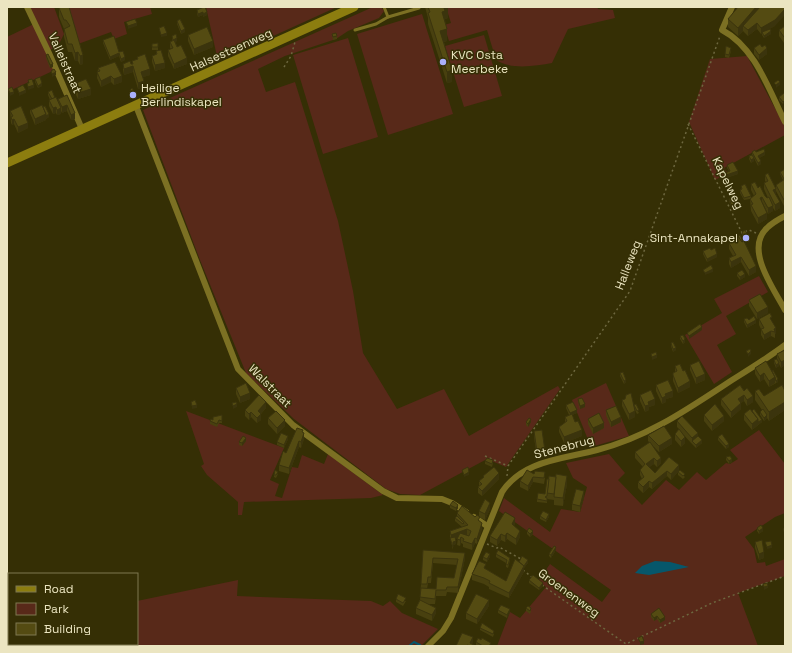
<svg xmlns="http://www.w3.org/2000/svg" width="792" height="653" font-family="'Space Grotesk',sans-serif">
	<rect width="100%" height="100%" fill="#352f05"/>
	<g fill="#582919">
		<polygon points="29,7 54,7 64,34 57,48 49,50"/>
		<polygon points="67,7 150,7 152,14 124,22 127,34 114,39 111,32 78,44"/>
		<polygon points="206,7 337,7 218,61"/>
		<polygon points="373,7 381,7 384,11 379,18 348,31 336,39 285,56 258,69 266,92 295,82 338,221 353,291 363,353 397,409 444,389 469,436 558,386 560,389 506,467 487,459 420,495 400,494 386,489 294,419 246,373 200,260 143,110"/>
		<path d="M446,7h151l1,2 15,1 2,8 -47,11 -16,34c-17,3 -41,7 -56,-3l-9,-30 -38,11 -5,-16 7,-2z"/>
		<polygon points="422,14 453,114 388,135 357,34"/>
		<polygon points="34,24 55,70 7,92 7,37"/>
		<polygon points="484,35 502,96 464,107 445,46"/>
		<polygon points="348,38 378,137 323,154 293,55"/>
		<polygon points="747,56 785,127 785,135 724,168 728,173 715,180 689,122 710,59"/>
		<polygon points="759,276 768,292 726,316 736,334 717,345 732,372 714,384 685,335 722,313 714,299"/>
		<polygon points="606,383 629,436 591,447 572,400"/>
		<polygon points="186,411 284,448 270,480 279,484 275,496 282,498 292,467 298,468 302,455 324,464 328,454 383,495 371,498 244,502 242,515 238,515 238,502 207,475 201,466 204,464"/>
		<polygon points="759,430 785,464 785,513 775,517 745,537 754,549 757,563 765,562 766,566 785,559 785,576 738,593 758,646 497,646 510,612 520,618 546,587 538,581 550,564 602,602 611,590 499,511 504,498 550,532 561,509 580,512 587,487 573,478 566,463 609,454 625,473 618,480 642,505 666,480 679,490 697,472 706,480 726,463 730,464 738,459 730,450"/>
		<polygon points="238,580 237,596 371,601 383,606 390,601 402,613 438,629 421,646 48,646 51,644 137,644 137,601"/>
	</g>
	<polygon fill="#06576b" points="655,561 670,562 689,567 649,575 635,573 642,566"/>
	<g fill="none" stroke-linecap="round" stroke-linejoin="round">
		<polyline stroke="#06576b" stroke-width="2" points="409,646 414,642 420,645"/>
		<g stroke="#6d673f" stroke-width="1.5" stroke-dasharray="2 3" stroke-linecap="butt">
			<polyline points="284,67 291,56 295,42"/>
			<polyline points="688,124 742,233 749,230 756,233"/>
			<polyline points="485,456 508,466"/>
			<polyline points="507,476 508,466 630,291 720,36"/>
			<polyline points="487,544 497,548 499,547 521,559"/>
			<polyline points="523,570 533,578"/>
			<polyline points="542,585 626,644 712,603 785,576"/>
		</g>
		<g stroke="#7c7023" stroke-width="3">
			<polyline points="384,7 388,17 419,8"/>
			<polyline points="355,30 376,24 388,17"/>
		</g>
		<g stroke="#7c7023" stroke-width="6">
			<polyline points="27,7 49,53 82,129"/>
			<path d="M732,7l-10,23c33,17 47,60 63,92"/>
			<polyline points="136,106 238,369 293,425 383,491 397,498 442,499 452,503 466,512"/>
			<path d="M785,216c-6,3 -13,7 -18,12 -23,21 7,61 18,82"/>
			<polyline points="474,517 487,526"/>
			<path d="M428,646l15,-15 8,-13 51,-126c21,-32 61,-33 95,-42 49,-12 91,-41 132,-68 19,-12 39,-24 56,-37"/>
		</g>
		<polyline stroke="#8c7d0f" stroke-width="9" points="7,163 354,7"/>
	</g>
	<g fill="#48400f" fill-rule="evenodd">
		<polygon points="63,7 83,64 80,65 78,61 75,61 72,52 68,52 64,37 64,29 59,17 59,8"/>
		<polygon points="204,7 207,15 203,17 203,15 198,17 197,13 197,10"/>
		<polygon points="425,7 448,7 448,18 445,19 447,41 444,42 452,82 447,83 428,24 428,18"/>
		<polygon points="728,19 775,26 769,29 771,34 764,38 762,35 762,33 761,34 757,29 748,36 743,31 738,36 728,27"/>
		<polygon points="177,21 185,32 181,34 177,24"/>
		<polygon points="785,26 785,43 784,43 779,36 779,30"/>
		<polygon points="332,34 337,36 337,39 333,40"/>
		<polygon points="188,35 213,47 194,55 188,41"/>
		<polygon points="172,36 177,41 175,42 187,64 174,69 168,56 168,50 171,49 170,48 170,42 172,41"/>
		<polygon points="103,40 119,52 125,60 121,62 119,56 110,60 103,43"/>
		<polygon points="158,43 158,50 152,50 152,44"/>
		<polygon points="762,47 767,54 759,60 754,54 754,48"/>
		<polygon points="156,51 165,68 155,71 152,62 152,56 156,55"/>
		<polygon points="731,51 729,58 725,57 725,54"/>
		<polygon points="46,55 53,67 50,68 46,58"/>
		<polygon points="137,57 150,75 143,77 144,87 138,89 133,72 124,75 123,70 123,64 132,64 132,61 137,60"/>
		<polygon points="98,68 122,82 114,85 111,82 101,87 97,78"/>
		<polygon points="35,79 42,86 38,88 35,82"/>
		<polygon points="78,82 91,95 78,99 72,87 72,84"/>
		<polygon points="130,90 136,97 132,99 130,93"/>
		<polygon points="48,92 55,98 58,102 58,99 67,95 75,119 71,120 67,111 62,113 61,111 61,114 57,115 56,113 53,114 49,106 49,100 50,100 48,95"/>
		<polygon points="784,93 783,104 779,100 779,97"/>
		<polygon points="43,107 49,117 46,119 46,120 35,125 30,113 30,110"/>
		<polygon points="10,111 28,128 18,133 14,124 12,125 11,123"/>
		<polygon points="752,152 756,152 765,155 759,158 761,164 758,166 754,158 754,161 751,163 749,159 749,156 752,155"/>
		<polygon points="727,165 738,174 726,178 725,176 725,173 729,171 727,168"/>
		<polygon points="785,169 785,205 784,206 776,191 776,195 780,208 775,211 773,208 773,211 768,214 762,202 767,219 758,224 751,211 750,199 744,200 740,193 740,190 741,190 741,186 751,196 751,198 754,196 751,190 751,184 758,188 767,198 768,198 764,189 764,183 766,182 765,181 765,175 776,188 776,185 783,180 780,174 780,172"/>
		<polygon points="729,199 737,199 736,200 738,206 735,207 736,211 733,212 729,201"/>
		<polygon points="742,232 749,240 745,241 742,235"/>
		<polygon points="732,238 756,272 749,276 741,262 731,268 729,264 729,258 733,256 729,249 729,243 732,241"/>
		<polygon points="711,250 717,257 707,262 703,254 703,251"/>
		<polygon points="737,273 745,277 740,280 737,276"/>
		<polygon points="749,300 768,313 757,319 749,306"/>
		<polygon points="744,319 749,320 756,323 747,328 744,322"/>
		<polygon points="759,319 772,322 776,334 775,334 775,338 771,336 764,340 761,335 761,329 759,325"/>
		<polygon points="680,336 685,342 683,344 680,339"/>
		<polygon points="671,343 676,350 673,352 671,346"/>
		<polygon points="785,350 785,365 781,368 779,364 779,366 776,368 774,363 774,360 777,359 777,354"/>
		<polygon points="690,365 705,380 696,384 690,370"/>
		<polygon points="675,366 683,371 690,387 678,393 673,381 673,373 675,372"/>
		<polygon points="755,368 778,382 769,387 764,379 760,382 755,374"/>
		<polygon points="620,373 626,382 624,384 620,376"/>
		<polygon points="656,385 673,397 666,399 666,402 662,404 656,391"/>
		<polygon points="740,385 753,402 747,406 744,401 741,403 741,409 731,418 721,405 721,399"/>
		<polygon points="236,388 250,399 240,403 236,394"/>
		<polygon points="755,391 764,396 785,391 785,410 769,421 767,418 764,421 760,415 760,412 762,410 755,400"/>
		<polygon points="640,395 655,405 649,407 649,410 645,412 640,401"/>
		<polygon points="578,399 585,407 580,409 578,402"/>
		<polygon points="625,399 635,417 629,420 622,406 622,400"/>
		<polygon points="566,405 577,413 572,415 582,436 564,443 559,432 559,427 565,423 565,417 569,415 566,408"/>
		<polygon points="634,405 639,413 637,414 634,408"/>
		<polygon points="266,408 261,414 261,420 257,423 251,417 249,420 245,416 245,410"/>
		<polygon points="606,410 621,422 611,427 606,415"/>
		<polygon points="744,414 762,422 752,430 744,420"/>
		<polygon points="222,415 222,423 219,423 217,427 210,424 210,421"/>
		<polygon points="704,415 724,421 712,431 704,421"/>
		<polygon points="268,418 285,426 277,434 268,424"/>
		<polygon points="588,419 604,428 593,434 588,424"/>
		<polygon points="677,421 698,436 702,443 696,448 692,444 680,431 685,443 681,447 675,440 675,434 679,429 677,427"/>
		<polygon points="526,422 531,422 528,427 526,425"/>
		<polygon points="534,431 545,451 545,456 537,458 534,437"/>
		<polygon points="303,433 304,439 301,448 299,447 289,474 279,471 279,465 286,453"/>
		<polygon points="648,435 672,444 659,452 653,446 661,463 657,467 654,464 649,467 655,473 669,457 679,471 685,477 683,479 678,475 678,472 671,480 667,476 652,489 649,487 643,493 638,488 638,482 642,479 640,475 640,470 643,467 635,458 635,452 650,443 648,441"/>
		<polygon points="718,437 729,447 726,449 718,440"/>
		<polygon points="288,439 284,448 277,445 277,442"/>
		<polygon points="246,441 242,446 239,445 239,442"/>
		<polygon points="726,457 732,462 729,464 726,460"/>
		<polygon points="485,461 493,463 492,467 485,464"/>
		<polygon points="278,474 276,478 274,477 274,475"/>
		<polygon points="534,474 545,478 544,484 533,482 528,491 520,487 520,481"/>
		<polygon points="483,476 499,479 482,496 478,493 478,487 479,486 479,481 483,478"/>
		<polygon points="567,484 563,506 554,505 554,499 554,500 547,499 547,503 537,502 537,499 545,494"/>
		<polygon points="584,497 580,512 572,510 572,504"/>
		<polygon points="450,505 458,508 456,511 450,508"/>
		<polygon points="490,509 485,520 479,517 479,511"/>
		<polygon points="457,513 480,521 482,529 477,544 475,543 472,550 463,547 463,544 461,543 460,546 457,545 458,538 455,539 456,544 453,545 453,550 450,537 450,531 462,527 455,521 455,518 457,516"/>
		<polygon points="540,516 549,517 546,522 540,519"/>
		<polygon points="515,524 514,526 520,537 516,545 507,539 505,542 501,540 497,546 490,542 490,536"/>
		<polygon points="757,528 763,531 759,534 757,531"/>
		<polygon points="527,531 533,534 530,537 527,534"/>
		<polygon points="755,542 764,558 759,560 755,548"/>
		<path d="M423,550l42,8 -7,35 -11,-1 -1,4h-10l-1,8h-8l9,9 -4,8 -16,-7v-6l4,-8zM433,563l24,2 -3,13 -18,11h-9l1,-6h3z"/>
		<polygon points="556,550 551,558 549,556 549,554"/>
		<polygon points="496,554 510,560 508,568 506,567 506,563 496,557"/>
		<polygon points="483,557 490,557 487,562 483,560"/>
		<polygon points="519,562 528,563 524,568 524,572 509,598 489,589 489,587 484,584 472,580 472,574 486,569 506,581"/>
		<polygon points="529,580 543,586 539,590 529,583"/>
		<polygon points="396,599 406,601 403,606 396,602"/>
		<polygon points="489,606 477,624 466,619 466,613"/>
		<polygon points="526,608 531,611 530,614 526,611"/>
		<polygon points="498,610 510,612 507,618 498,613"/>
		<polygon points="651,614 665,620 660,623 657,619 654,621 651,617"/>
		<polygon points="480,628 494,634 493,637 480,630"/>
		<polygon points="481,640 491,645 490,646 478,646 476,645 476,642"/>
	</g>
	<g fill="#3b340d">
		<polygon points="448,7 448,18 445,19 445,23 442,12 444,8"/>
		<polygon points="756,7 763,7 743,26 743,31 738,36 738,28"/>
		<polygon points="785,9 785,15 775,26 761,34 761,28"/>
		<polygon points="203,12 203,15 198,17 198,14"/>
		<polygon points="207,12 207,15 203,17 203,14"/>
		<polygon points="137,23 137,26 128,29 128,26"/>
		<polygon points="757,23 757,29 748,36 748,30"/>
		<polygon points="185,29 185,32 181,34 181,31"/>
		<polygon points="447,29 447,41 440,43 440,31"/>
		<polygon points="771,31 771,34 764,38 764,36"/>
		<polygon points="167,33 167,36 161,37 161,35"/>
		<polygon points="177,38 177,41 173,43 173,40"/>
		<polygon points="213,41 213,47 194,55 194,49"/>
		<polygon points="767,48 767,54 759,60 759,55"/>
		<polygon points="78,52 78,61 75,61 75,53"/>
		<polygon points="119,53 119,56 110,60 110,57"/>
		<polygon points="83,55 83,64 80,65 80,56"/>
		<polygon points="125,57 125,60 121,62 121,59"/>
		<polygon points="187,58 187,64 174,69 174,64"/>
		<polygon points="165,63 165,68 155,71 155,65"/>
		<polygon points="53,64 53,67 50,68 50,65"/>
		<polygon points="133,66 133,72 124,75 124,69"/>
		<polygon points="150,69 150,75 141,78 141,72"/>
		<polygon points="452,70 452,82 447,83 447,72"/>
		<polygon points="56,72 56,75 52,77 52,74"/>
		<polygon points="111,76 111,82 101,87 101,81"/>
		<polygon points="122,76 122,82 114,85 114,79"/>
		<polygon points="144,81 144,87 138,89 138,83"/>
		<polygon points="780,82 780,85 776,88 776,85"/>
		<polygon points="42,83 42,86 38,88 38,86"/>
		<polygon points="34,85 34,88 28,90 28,87"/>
		<polygon points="91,89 91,95 78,99 78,93"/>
		<polygon points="26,90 26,93 19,96 19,93"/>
		<polygon points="14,92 14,94 10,96 10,93"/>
		<polygon points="136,94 136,97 132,99 132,96"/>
		<polygon points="785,100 785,103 783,104 783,102"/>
		<polygon points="67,105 67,111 62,113 62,107"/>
		<polygon points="56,107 56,113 53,114 53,108"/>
		<polygon points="61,108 61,114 57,115 57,110"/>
		<polygon points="75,113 75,119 71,120 71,115"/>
		<polygon points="46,114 49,114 49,117 46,119 46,120 35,125 35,119"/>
		<polygon points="14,119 14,124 12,125 12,120"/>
		<polygon points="28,123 28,128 18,133 18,127"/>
		<polygon points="765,152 765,155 758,159 758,156"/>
		<polygon points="754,158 754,161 751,163 751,160"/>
		<polygon points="761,161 761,164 758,166 758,163"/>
		<polygon points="738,171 738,174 726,178 726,175"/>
		<polygon points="776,189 776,195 773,196 773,190"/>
		<polygon points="762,197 762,202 760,198"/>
		<polygon points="784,200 785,200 785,205 784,206"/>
		<polygon points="780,202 780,208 775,211 775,205"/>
		<polygon points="738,203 738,206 734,208 734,205"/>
		<polygon points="773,206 773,211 768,214 768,208"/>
		<polygon points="736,208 736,211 733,212 733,209"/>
		<polygon points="767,213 767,219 758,224 758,218"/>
		<polygon points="749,237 749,240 745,241 745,238"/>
		<polygon points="717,254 717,257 707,262 707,259"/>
		<polygon points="741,257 741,262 731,268 731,262"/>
		<polygon points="756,266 756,272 749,276 749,270"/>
		<polygon points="713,269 713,272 705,275 705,273"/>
		<polygon points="745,274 745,277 740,280 740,277"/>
		<polygon points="768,307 768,313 757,319 757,313"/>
		<polygon points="756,320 756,323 747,328 747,325"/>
		<polygon points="702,327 702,330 689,339 689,336"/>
		<polygon points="776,328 776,334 775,334 774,329"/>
		<polygon points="771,331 771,336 764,340 764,335"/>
		<polygon points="685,339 685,342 683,344 683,341"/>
		<polygon points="676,348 676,350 673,352 673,349"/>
		<polygon points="751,351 751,354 748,357 748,354"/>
		<polygon points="657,355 657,358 652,360 652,357"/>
		<polygon points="785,360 785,365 781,368 781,362"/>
		<polygon points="779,363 779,366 776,368 776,365"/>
		<polygon points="764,373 764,379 760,382 760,376"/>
		<polygon points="705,374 705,380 696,384 696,378"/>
		<polygon points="775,377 775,383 769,387 769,381"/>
		<polygon points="778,379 778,382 776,383 776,381"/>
		<polygon points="626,380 626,382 624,384 624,381"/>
		<polygon points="690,381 690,387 678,393 678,388"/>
		<polygon points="673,391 673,397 666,399 666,402 662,404 662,398 665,394"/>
		<polygon points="250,393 250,399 240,403 240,397"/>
		<polygon points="744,395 744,401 738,405 738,399"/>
		<polygon points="753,396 753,402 747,406 747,400"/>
		<polygon points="655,399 655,405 649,407 649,410 645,412 645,406 648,402"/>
		<polygon points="266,402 266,408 258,417 258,411"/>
		<polygon points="785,402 785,410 769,421 769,412"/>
		<polygon points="741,403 741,409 731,418 731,412"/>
		<polygon points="237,404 237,407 233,409 233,406"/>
		<polygon points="585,404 585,407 580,409 580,406"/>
		<polygon points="197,405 197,408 192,409 192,406"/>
		<polygon points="577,410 577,413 570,416 570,413"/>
		<polygon points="635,411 635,417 629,420 629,414"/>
		<polygon points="251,412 251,417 249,420 249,414"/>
		<polygon points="261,414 261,420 257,423 257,418"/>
		<polygon points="767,415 767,418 764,421 764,418"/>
		<polygon points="724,416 724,421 712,431 712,425"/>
		<polygon points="621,417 621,422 611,427 611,422"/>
		<polygon points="531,419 531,422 528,427 528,424"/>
		<polygon points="758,419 758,425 752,430 752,424"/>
		<polygon points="285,420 285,426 277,434 277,428"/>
		<polygon points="762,420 762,422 758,425 758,422"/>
		<polygon points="604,423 604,428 593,434 593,428"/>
		<polygon points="582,430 582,436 564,443 564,437"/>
		<polygon points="304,433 304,439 301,448 301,442"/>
		<polygon points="698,433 698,438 692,441 692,444 692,438"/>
		<polygon points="288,436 288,439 284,448 284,445"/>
		<polygon points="685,437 685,443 681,447 681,441"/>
		<polygon points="246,438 246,441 242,446 242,443"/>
		<polygon points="672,438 672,444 659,452 659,446"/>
		<polygon points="702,440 702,443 696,448 696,445"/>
		<polygon points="299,441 299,447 289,474 289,468"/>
		<polygon points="729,444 729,447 726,449 726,446"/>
		<polygon points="654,458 654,464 646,470 646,464"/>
		<polygon points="661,458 661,463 657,467 657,461"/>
		<polygon points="732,459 732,462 729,464 729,461"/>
		<polygon points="679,465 679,471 671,480 671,474"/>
		<polygon points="667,471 667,476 652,489 652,483"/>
		<polygon points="469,472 469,475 464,477 464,475"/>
		<polygon points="499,473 499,479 482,496 482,491"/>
		<polygon points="567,476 567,484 563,506 563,498"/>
		<polygon points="533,477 533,482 528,491 528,486"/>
		<polygon points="649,481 649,487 643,493 643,487"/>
		<polygon points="584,491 584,497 580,512 580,506"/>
		<polygon points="490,503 490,509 485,520 485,514"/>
		<polygon points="458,505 458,508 456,511 456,508"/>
		<polygon points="549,514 549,517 546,522 546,520"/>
		<polygon points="515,518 515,524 512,529 512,524"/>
		<polygon points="482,523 482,529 477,544 477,539"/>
		<polygon points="763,528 763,531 759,534 759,531"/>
		<polygon points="467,529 467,535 451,541 451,535"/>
		<polygon points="520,531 520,537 516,545 516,539"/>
		<polygon points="533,531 533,534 530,537 530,534"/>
		<polygon points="507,533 507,539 505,542 505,536"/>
		<polygon points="501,534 501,540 497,546 497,540"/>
		<polygon points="461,537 461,543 460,546 460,540"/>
		<polygon points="475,538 475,543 472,550 472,544"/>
		<polygon points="456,541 456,544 453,545 453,550 453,542"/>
		<polygon points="772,545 772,548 767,549 767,547"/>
		<polygon points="556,547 556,550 551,558 551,555"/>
		<polygon points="764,552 764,558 759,560 759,554"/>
		<polygon points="465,553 465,558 458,593 458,587"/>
		<polygon points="490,554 490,557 487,562 487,559"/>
		<polygon points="528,560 528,563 524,568 524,572 509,598 509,593"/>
		<polygon points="543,583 543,586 539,590 539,588"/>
		<polygon points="768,586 768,588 764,590 764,587"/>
		<polygon points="489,600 489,606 477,624 477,619"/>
		<polygon points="436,608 436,613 432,621 432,615"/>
		<polygon points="510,609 510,612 507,618 507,615"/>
		<polygon points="657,616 657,619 654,621 654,618"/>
		<polygon points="665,617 665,620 660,623 660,620"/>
		<polygon points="473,637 473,643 472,646 470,643"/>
		<polygon points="644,641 644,644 640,645 640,642"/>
	</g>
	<g fill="#544b12" stroke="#3b340d">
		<polygon points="63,7 69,7 83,55 80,56 78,52 75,53 72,44 68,44 64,29 70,26 66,20 64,20 59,8"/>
		<polygon points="204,7 205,7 207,12 203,14 203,12 198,14 197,10"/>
		<polygon points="428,7 448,7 444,8 445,11 442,12 447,29 440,31 452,70 447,72 428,13 430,12"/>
		<polygon points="738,7 756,7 738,28 728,19"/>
		<polygon points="760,7 785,7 785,9 775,20 761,28 757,23 748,30 743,26"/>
		<polygon points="135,19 137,23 128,26 126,22"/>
		<polygon points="180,19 185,29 181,31 177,21"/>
		<polygon points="164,26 167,33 161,35 159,28"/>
		<polygon points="785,26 785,37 784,37 779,30"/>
		<polygon points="207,27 213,41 194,49 188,35"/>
		<polygon points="770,29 771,31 764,36 762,32"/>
		<polygon points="336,33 337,36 333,37 332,34"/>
		<polygon points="176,34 177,38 173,40 172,36"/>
		<polygon points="114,36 119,52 123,51 125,57 121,59 119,53 110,57 103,40"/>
		<polygon points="174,40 177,47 181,45 187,58 174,64 168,50 173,48 170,42"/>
		<polygon points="158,43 158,47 152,47 152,44"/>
		<polygon points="760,44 762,47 765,45 767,48 759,55 754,48"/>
		<polygon points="726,46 731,48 729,55 725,54"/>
		<polygon points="161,50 165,63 155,65 152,56 157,54 156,51"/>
		<polygon points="48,54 53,64 50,65 46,55"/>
		<polygon points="145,54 150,69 141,72 144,81 138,83 133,66 124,69 123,64 130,61 131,64 133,64 132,61 138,59 137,57"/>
		<polygon points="115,62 122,76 114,79 111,76 101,81 97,72 100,71 98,68"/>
		<polygon points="54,69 56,72 52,74 51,71"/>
		<polygon points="40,77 42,83 38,86 35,79"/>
		<polygon points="32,79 34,85 28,87 27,83 29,83 28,80"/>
		<polygon points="86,79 91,89 78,93 74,84"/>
		<polygon points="778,80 780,82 776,85 774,83"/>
		<polygon points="78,81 74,84 73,87 72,84"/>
		<polygon points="23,85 26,90 19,93 17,88"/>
		<polygon points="12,87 14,92 10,93 8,89"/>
		<polygon points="132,88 136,94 132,96 130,90"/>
		<polygon points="52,90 55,98 52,99 48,92"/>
		<polygon points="784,93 785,94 785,100 783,102 779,97"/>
		<polygon points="67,95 75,113 71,115 67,105 62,107 58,99"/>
		<polygon points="56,97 61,108 57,110 56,107 53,108 49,100"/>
		<polygon points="42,105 46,114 35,119 31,110"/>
		<polygon points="21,106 28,123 18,127 14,119 12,120 11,117 13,116 10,111"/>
		<polygon points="45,106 49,114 46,116 46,114 43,107"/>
		<polygon points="764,149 765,152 758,156 761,161 758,163 752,152 755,150 756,152"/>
		<polygon points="752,155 754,158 751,160 749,156"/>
		<polygon points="733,162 738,171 726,175 725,173 730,171 727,165"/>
		<polygon points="785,169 785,179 784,179 780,172"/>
		<polygon points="768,173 776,189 773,190 780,202 775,205 764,183 768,181 765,175"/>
		<polygon points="785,179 785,200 784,200 776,185"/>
		<polygon points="755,182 758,188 760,186 765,196 767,198 769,197 773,206 768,208 762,197 760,198 767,213 758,218 751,205 753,204 750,199 756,194 751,184"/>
		<polygon points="745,184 751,196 744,198 740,190 742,189 741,186"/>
		<polygon points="736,195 737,197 735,198 738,203 734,205 736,208 733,209 729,199"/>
		<polygon points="745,230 746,232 749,237 745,238 742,232"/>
		<polygon points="737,234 742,242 744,241 756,266 749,270 741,257 731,262 729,258 736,255 729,243 733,241 732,238"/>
		<polygon points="740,235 743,241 742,242 738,236"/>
		<polygon points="710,248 711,250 715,248 717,254 707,259 703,251"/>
		<polygon points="711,265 713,269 705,273 703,270"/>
		<polygon points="742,270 745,274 740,277 737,273"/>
		<polygon points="760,294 768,307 757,313 749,300"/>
		<polygon points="770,313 772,317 770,318 776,328 774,329 775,332 771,331 764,335 761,329 764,328 759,319"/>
		<polygon points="754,316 756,320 747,325 744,319 747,318 749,320"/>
		<polygon points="700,324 702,327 689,336 687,333"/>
		<polygon points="683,335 685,339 683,341 680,336"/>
		<polygon points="673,342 676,348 673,349 671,343"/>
		<polygon points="750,349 751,351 748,354 746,351"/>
		<polygon points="785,350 785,360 781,362 777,354"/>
		<polygon points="656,352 657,355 652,357 651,354"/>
		<polygon points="777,359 779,363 776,365 774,360"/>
		<polygon points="699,361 705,374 696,378 690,365"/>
		<polygon points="766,361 775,377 769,381 764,373 760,376 755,368"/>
		<polygon points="680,364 683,371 685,370 690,381 678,388 673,375 673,373 677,371 675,366"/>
		<polygon points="773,370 778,379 776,381 775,377 772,371"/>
		<polygon points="623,372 626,380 624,381 620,373"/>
		<polygon points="668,380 673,391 665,394 666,396 662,398 656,385"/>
		<polygon points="246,383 250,393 240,397 236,388"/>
		<polygon points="740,385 744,391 747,388 753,396 747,400 744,395 738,399 741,403 731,412 721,399"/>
		<polygon points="782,385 785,391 785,402 769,412 755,391 759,389 764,396"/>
		<polygon points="651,390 655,399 648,402 649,405 645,406 640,395"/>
		<polygon points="631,393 635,411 629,414 622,400 625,399 626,395"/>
		<polygon points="259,395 266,402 258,411 261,414 257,418 251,412 249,414 245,410"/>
		<polygon points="582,398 585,404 580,406 578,399"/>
		<polygon points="195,400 197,405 192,406 191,402"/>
		<polygon points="236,402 237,404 233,406 232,403"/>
		<polygon points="573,402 577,410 570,413 566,405"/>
		<polygon points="636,404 639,410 637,411 634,405"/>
		<polygon points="715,404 724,416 712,425 704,415"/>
		<polygon points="616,406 621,417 611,422 606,410"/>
		<polygon points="750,409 758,419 752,424 744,414"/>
		<polygon points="754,409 762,420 758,422 758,419 752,411"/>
		<polygon points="763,409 767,415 764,418 760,412"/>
		<polygon points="276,411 285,420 277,428 268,418"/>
		<polygon points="599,413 604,423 593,428 588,419"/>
		<polygon points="572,414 575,422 578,421 582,430 564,437 559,427 567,421 565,417"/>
		<polygon points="222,415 222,421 219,420 217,424 210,421 211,419 213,420 213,417"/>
		<polygon points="682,416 698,433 692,438 677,421"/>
		<polygon points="529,418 531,419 528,424 526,422"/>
		<polygon points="664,426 672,438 659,446 648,435"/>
		<polygon points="297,428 303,430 302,432 304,433 301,442 299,441 289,468 279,465 283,451 286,453"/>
		<polygon points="679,429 685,437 681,441 675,434"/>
		<polygon points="542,430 545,451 537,452 534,431"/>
		<polygon points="281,433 288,436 284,445 277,442"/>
		<polygon points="722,434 729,444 726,446 718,437"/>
		<polygon points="243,436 246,438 242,443 239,442"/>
		<polygon points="698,436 702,440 696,445 692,441"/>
		<polygon points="650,442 661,458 657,461 654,458 646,464 655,473 669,457 679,465 671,474 667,471 652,483 649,481 643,487 638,482 644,477 640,470 645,464 635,452"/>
		<polygon points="730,456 732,459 729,461 726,457"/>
		<polygon points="487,458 493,460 492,464 485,461"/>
		<polygon points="468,467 469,472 464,475 462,470"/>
		<polygon points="494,467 499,473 482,491 478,487 482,484 479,481 484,477 483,476"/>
		<polygon points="275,470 278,472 276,475 274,475"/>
		<polygon points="527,470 534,474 535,471 545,472 544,478 533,477 528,486 520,481"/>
		<polygon points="680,470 685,474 683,476 678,472"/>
		<polygon points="556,474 567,476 563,498 554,497"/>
		<polygon points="549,476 556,477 554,494 547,493"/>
		<polygon points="547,479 549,479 547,496 545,497 547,498 547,501 537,499 538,493 545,494"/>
		<polygon points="576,489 584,491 580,506 572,504"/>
		<polygon points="485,499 490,503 485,514 479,511"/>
		<polygon points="453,501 458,505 456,508 450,505"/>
		<polygon points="462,506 475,517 477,515 480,517 478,520 482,523 477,539 475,538 472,544 463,541 464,539 461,537 460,540 457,539 460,533 469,536 471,531 467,529 451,535 450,531 468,525 457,513"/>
		<polygon points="543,511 549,514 546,520 540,516"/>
		<polygon points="505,512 515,518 512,524 520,531 516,539 507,533 505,536 501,534 497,540 490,536"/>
		<polygon points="457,516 464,523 463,524 455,518"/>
		<polygon points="761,525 763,528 759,531 757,528"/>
		<polygon points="529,528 533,531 530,534 527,531"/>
		<polygon points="785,528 785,534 783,529"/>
		<polygon points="455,537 456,541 453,542 453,547 450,538"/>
		<polygon points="762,540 764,552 759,554 755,542"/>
		<polygon points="771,541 772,545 767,547 765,542"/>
		<polygon points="554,546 556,547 551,555 549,554"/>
		<polygon points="423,550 465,553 458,587 447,587 446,590 436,590 435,599 420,597 421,588 436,589 437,577 454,578 458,559 433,558 431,577 428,577 427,584 421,584"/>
		<polygon points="498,550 510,558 508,565 506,564 507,560 496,554"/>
		<polygon points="486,552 490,554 487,559 483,557"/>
		<polygon points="522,556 528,560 524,566 519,562"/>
		<polygon points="515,559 524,566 509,593 489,583 490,581 484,578 472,574 479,561 486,564 484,568 506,581"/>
		<polygon points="533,575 543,583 539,588 529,580"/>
		<polygon points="767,583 768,586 764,587 763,584"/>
		<polygon points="398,594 406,598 403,603 396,599"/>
		<polygon points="476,594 489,600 477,619 466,613"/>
		<polygon points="420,600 436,608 432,615 416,608"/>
		<polygon points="501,605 510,609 507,615 498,610"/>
		<polygon points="528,606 531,608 530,611 526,608"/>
		<polygon points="659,608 665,617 660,620 657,616 654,618 651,614"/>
		<polygon points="482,623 494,631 493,634 480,628"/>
		<polygon points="462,633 473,637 470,643 476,646 469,646 467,645 467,646 456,646"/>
		<polygon points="642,636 644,641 640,642 638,638"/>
		<polygon points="478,638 481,640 482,638 491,643 489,646 483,646 476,642"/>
	</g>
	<g fill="#aab0fb" stroke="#352f05" stroke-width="1.5">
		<circle cx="443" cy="62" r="4"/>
		<circle cx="133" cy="95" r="4"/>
		<circle cx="746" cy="238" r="4"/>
	</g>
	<g text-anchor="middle" stroke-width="3" stroke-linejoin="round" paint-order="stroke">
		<g font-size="12" fill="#ebe5c1" stroke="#352f05">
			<text transform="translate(231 50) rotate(-24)" y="4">Halsesteenweg</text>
			<text transform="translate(65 63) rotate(66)" y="4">Valleistraat</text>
			<text transform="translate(728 183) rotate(64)" y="4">Kapelweg</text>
			<text transform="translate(628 265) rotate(-69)" y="4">Halleweg</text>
			<text transform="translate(270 386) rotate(45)" y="4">Walstraat</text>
			<text transform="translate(564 447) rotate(-15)" y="4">Stenebrug</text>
			<text transform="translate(569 593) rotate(36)" y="4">Groenenweg</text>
		</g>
		<g font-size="12" fill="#ebe5c1" stroke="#352f05" text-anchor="start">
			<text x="451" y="59">KVC Osta<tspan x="451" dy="14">Meerbeke</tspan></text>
			<text x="141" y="92">Heilige<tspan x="141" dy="14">Berlindiskapel</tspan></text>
			<text x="738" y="242" text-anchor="end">Sint-Annakapel</text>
		</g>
	</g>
	<rect width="792" height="653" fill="none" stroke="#ebe5c1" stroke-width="16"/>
	<rect x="8" y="573" width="130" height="72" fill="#352f05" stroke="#7e7850"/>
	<rect x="16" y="586" width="20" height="6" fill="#8c7d0f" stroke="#7e7850"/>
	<text x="44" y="593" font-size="12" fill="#ebe5c1">Road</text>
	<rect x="16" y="603" width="20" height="12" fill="#582919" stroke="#7e7850"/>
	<text x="44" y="613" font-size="12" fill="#ebe5c1">Park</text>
	<rect x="16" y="623" width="20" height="12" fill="#544b12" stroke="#7e7850"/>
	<text x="44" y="633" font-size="12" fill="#ebe5c1">Building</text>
</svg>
